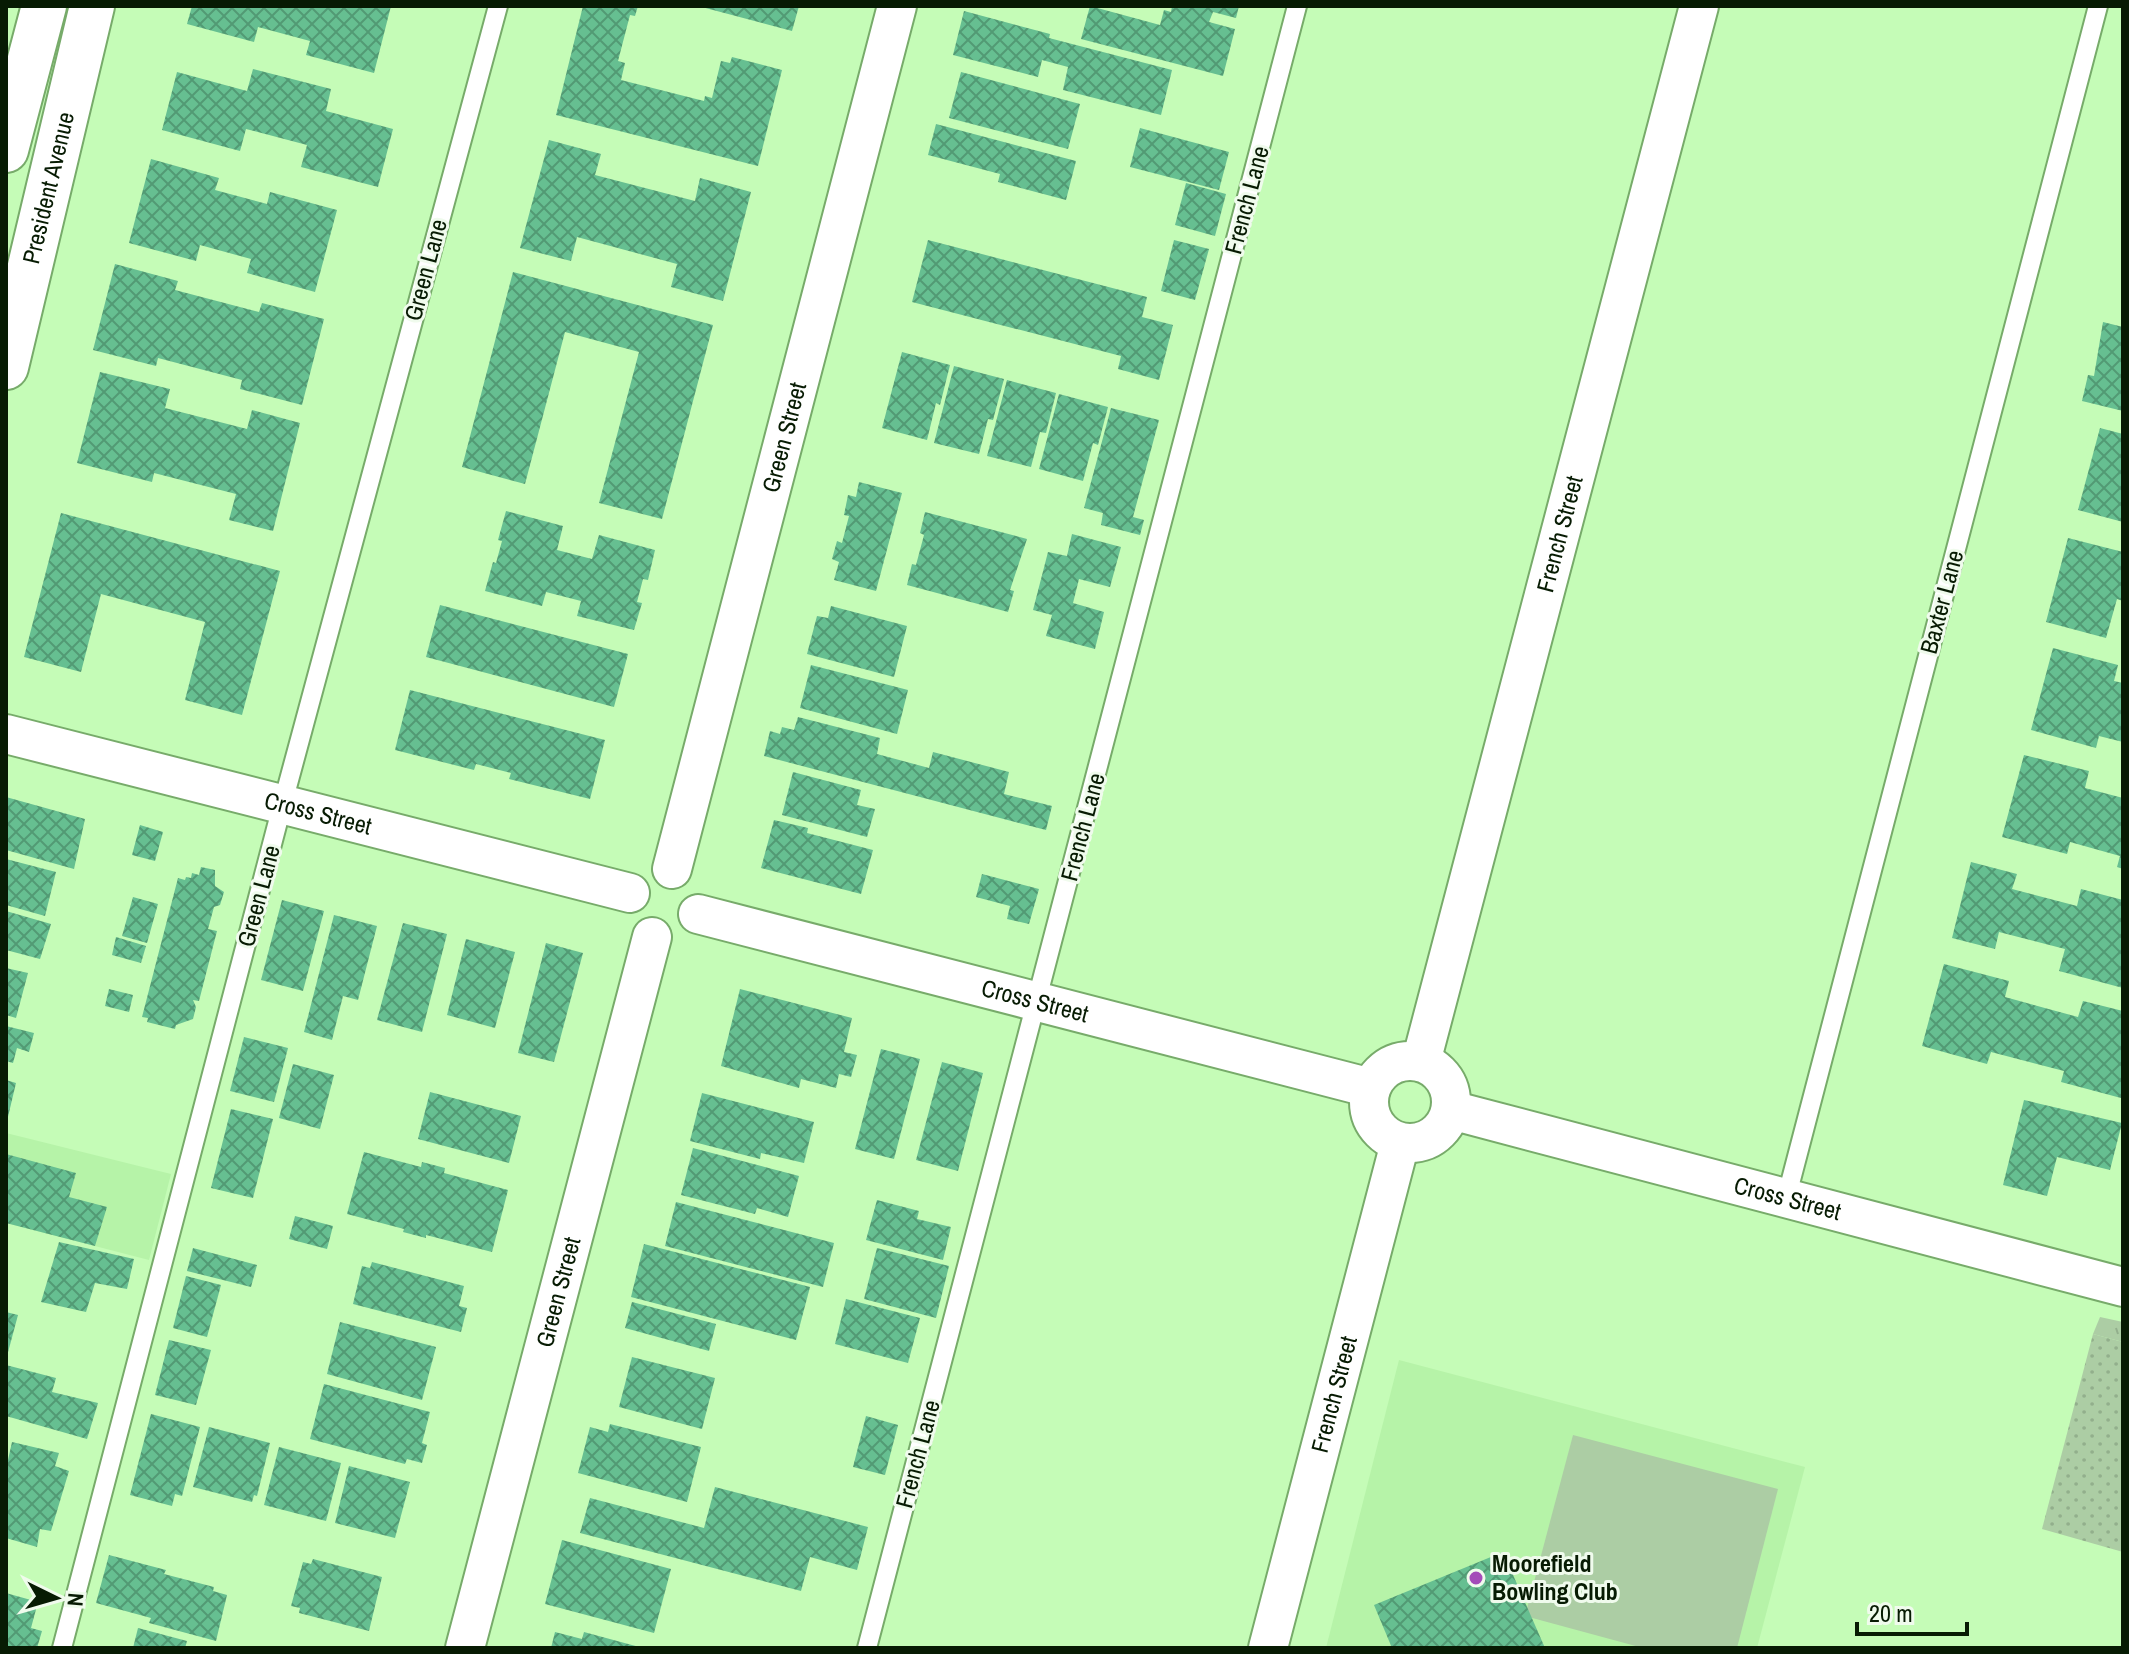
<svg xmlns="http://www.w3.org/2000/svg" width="2129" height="1654" font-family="'Archivo Narrow',sans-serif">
	<defs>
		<pattern id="grass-tufts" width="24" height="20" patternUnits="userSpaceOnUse" patternTransform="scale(2)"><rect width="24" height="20" fill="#accda4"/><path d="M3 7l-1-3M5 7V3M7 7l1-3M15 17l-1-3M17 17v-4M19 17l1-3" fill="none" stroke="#92af8c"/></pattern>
		<pattern id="park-dots" width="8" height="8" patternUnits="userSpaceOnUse" patternTransform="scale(2)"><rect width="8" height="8" fill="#accda4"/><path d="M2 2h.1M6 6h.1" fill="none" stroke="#92af8c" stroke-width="1.8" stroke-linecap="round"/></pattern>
		<pattern id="building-cross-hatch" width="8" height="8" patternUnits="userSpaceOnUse" patternTransform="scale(2)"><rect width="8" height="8" fill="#66bf91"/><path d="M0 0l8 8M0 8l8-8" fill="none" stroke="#529a74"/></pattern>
	</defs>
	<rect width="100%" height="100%" fill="#c5fcb7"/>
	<g fill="#b6f3a8">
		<polygon points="6,1133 171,1174 149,1260 6,1223"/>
		<polygon points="1399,1360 1805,1467 1757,1648 1326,1648"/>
	</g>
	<polygon fill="url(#grass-tufts)" points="2100,1317 2123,1322 2123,1342 2093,1334"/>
	<polygon fill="url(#park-dots)" points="2093,1334 2123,1342 2123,1552 2042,1529"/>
	<polygon fill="#accda4" points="1573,1435 1778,1489 1737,1648 1643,1648 1525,1616"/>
	<g fill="url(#building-cross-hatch)">
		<polygon points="192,6 391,6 374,73 306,55 310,41 258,27 254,42 187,24"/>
		<polygon points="583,6 638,6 635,16 630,15 618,61 625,63 621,80 704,101 705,96 712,98 721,61 730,63 732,57 782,70 758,166 556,115"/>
		<polygon points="698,6 799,6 792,31"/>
		<polygon points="1090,6 1160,25 1164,10 1171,12 1172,6 1239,6 1236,18 1213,12 1209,22 1235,29 1223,76 1081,39"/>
		<polygon points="964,11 1050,34 1049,38 1172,70 1161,115 1063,90 1068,67 1042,60 1038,77 953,55"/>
		<polygon points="253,69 331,89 326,111 393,129 378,187 301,167 307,145 246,129 240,151 162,130 177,72 247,91"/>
		<polygon points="961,72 1080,104 1068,149 949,118"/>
		<polygon points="936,124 1076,161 1066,200 998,182 1000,174 928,155"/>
		<polygon points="1140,128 1229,152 1219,190 1130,167"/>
		<polygon points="549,140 601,154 595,175 695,201 700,178 751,192 723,301 671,287 677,264 577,237 571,261 520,248"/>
		<polygon points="151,159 219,178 215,190 267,204 270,192 337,210 315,292 247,273 251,259 200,245 196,261 129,243"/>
		<polygon points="1186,183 1226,194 1215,236 1175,225"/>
		<polygon points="928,240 1147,297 1142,317 1173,325 1159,380 1118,369 1121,356 912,302"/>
		<polygon points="1174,240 1209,249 1195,300 1161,291"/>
		<polygon points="115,264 178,281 175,290 259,312 262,303 324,319 302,405 240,389 242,380 158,358 156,366 93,350"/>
		<polygon points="513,272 713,325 662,519 599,503 639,352 565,332 525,484 462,467"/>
		<polygon points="2103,322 2123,327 2123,411 2082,401 2088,375 2094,376"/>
		<polygon points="902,352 950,365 940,405 936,403 927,440 882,428"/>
		<polygon points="954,366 1004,379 993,420 988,419 979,454 934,443"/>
		<polygon points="100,372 170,389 165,408 247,429 252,410 300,423 273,531 229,520 236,494 154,473 152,482 77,463"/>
		<polygon points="1007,380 1056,393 1046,433 1040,432 1031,467 987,456"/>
		<polygon points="1059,394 1108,407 1098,445 1093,443 1083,481 1039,469"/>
		<polygon points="1111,408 1159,420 1133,517 1144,520 1140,535 1101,525 1103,513 1084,508"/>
		<polygon points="2100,428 2123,434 2123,522 2078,510"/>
		<polygon points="859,482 902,493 876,591 834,580 839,562 832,559 837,541 842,543 849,516 844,515 848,495 856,497"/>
		<polygon points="506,511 563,526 557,550 592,559 599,535 655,550 648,580 643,579 637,602 642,603 634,630 577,616 581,601 546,592 542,606 485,591 493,562 496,563 502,541 498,540"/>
		<polygon points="925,512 1027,539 1010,590 1014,591 1008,612 907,585 912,564 916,565 924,535 920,533"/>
		<polygon points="61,513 280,571 242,715 185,700 205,622 101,594 81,672 24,657"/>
		<polygon points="1072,534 1121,547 1110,587 1079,579 1073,603 1104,612 1095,649 1046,636 1052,615 1033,610 1048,552 1067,556"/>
		<polygon points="2068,538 2123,552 2123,601 2117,599 2106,638 2046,622"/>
		<polygon points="440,605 628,654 614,707 426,657"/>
		<polygon points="831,606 907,626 894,677 807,654 817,616 828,618"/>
		<polygon points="2053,648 2118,665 2114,681 2123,683 2123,742 2099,736 2096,748 2031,730"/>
		<polygon points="811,665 908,690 897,734 800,708"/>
		<polygon points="410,690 605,740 590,799 509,779 511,773 476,764 474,770 395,750"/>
		<polygon points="798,717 880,738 877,754 929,768 933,752 1009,772 1004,794 1052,806 1046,830 764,756 770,731 780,734 782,727 794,730"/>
		<polygon points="2024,755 2089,771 2085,788 2123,798 2123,869 2117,867 2120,856 2070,842 2067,854 2002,837"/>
		<polygon points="793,772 861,790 857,805 875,809 867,837 782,815"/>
		<polygon points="6,797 85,819 74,869 6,850"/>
		<polygon points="774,820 808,828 807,833 873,850 861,894 761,868"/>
		<polygon points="140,825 163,832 155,861 132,855"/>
		<polygon points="6,859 56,872 45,916 6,905"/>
		<polygon points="1971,862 2017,874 2012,889 2077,906 2081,889 2123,900 2123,988 2059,971 2065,949 1999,932 1995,949 1952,938"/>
		<polygon points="201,867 215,870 215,886 224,892 220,905 214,907 208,929 217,931 199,1001 193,1000 196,1007 193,1019 176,1025 175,1029 147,1022 148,1018 142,1017 178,878 185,880 186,877 191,878 192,873 199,875"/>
		<polygon points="982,874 1039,889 1029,924 1007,919 1010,906 976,897"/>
		<polygon points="133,897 158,904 147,943 122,936"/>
		<polygon points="282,900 324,911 303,991 261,980"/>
		<polygon points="6,911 51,924 40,959 6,950"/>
		<polygon points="334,915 377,926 358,1000 343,996 332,1040 304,1032"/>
		<polygon points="403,923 447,934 422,1032 377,1020"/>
		<polygon points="116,937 146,946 141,963 112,955"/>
		<polygon points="466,939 515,952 495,1028 447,1015"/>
		<polygon points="546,943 583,953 554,1062 518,1053"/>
		<polygon points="1944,964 2009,981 2005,997 2078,1017 2083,1001 2123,1011 2121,1098 2061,1082 2064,1071 1991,1052 1987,1064 1922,1046"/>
		<polygon points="6,968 28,973 16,1018 6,1015"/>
		<polygon points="109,989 133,995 129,1012 105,1006"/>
		<polygon points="740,989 852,1018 844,1052 857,1055 851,1077 839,1074 836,1088 801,1079 799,1088 721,1066"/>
		<polygon points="6,1026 34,1033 29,1052 17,1048 13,1063 6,1061"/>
		<polygon points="244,1037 288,1048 274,1102 230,1091"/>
		<polygon points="881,1049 920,1059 894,1159 855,1149"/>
		<polygon points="942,1062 983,1073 958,1171 916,1160"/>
		<polygon points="293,1064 334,1075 320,1129 279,1118"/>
		<polygon points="6,1080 16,1083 7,1121 6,1121"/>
		<polygon points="430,1092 521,1116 509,1163 418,1139"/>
		<polygon points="702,1093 814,1122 804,1163 761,1153 760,1159 690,1141"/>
		<polygon points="2024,1100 2122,1123 2110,1170 2057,1157 2047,1196 2003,1185"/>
		<polygon points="231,1109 273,1119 253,1198 211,1188"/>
		<polygon points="693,1148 799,1176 788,1217 757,1208 755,1214 681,1195"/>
		<polygon points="364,1152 421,1167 422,1162 445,1168 444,1173 508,1190 492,1252 426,1235 426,1238 403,1232 404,1229 347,1214"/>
		<polygon points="6,1154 76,1173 69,1197 107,1207 95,1246 6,1223"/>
		<polygon points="877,1200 919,1211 917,1219 951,1227 943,1260 866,1240"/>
		<polygon points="676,1202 834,1243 823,1287 665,1246"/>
		<polygon points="295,1216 333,1226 327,1249 289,1239"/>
		<polygon points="59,1242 134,1259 127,1289 95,1283 86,1312 41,1302"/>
		<polygon points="644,1244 810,1287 796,1340 631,1297"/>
		<polygon points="193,1248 257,1265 251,1287 187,1271"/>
		<polygon points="877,1248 949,1266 936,1318 864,1299"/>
		<polygon points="372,1262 464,1286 459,1306 467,1308 461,1332 353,1304 362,1266 370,1268"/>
		<polygon points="186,1276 221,1285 207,1337 173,1328"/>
		<polygon points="846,1299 920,1318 908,1363 835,1344"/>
		<polygon points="632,1302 716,1324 709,1351 625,1328"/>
		<polygon points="6,1312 18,1315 7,1356 6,1356"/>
		<polygon points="340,1322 436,1347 422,1400 327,1374"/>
		<polygon points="169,1340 211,1350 196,1405 155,1395"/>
		<polygon points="632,1357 715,1378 702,1429 619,1407"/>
		<polygon points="6,1365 56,1378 52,1392 98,1403 87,1439 6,1416"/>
		<polygon points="324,1384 430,1412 422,1443 427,1445 422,1463 407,1459 405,1464 310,1439"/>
		<polygon points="151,1414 200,1427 182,1496 175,1494 172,1506 130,1495"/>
		<polygon points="866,1416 898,1425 885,1475 853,1467"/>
		<polygon points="610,1424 701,1447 687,1502 578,1473 590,1427 608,1432"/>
		<polygon points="209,1427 270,1443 257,1496 254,1495 252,1502 193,1487"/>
		<polygon points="12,1442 59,1453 55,1466 69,1471 51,1531 40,1529 37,1547 6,1538 6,1469"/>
		<polygon points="279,1447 341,1463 326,1521 264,1505"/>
		<polygon points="349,1466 410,1482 395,1538 335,1523"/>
		<polygon points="715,1487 868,1527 857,1570 810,1557 801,1591 580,1533 590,1498 704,1528"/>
		<polygon points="562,1540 671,1569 654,1633 545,1604"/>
		<polygon points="1503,1552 1545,1648 1392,1648 1374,1605"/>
		<polygon points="109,1555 166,1570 164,1574 214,1587 213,1591 227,1595 216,1641 149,1623 151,1618 96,1603"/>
		<polygon points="313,1559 382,1577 369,1631 299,1613 300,1608 291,1606 303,1562 311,1564"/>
		<polygon points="6,1593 38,1602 31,1628 42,1631 37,1648 6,1648"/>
		<polygon points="138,1628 187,1641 185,1648 133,1648"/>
		<polygon points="555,1632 582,1639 584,1632 643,1648 551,1648"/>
	</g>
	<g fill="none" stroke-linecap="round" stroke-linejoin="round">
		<defs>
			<g id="service">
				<polyline points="1786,1199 2098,6"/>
				<polyline points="62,1648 282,806 498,6"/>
				<polyline points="867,1648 1297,6"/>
			</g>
			<g id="minor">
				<path id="s1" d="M6,734l624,159"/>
				<path id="s2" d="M672,869l225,-863"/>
				<path id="s3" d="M698,914l673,174"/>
				<circle cx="1410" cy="1102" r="41"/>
				<path id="s4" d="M1421,1062l278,-1056"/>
				<path id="s5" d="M1451,1110l672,177"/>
				<path id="s6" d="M465,1648l187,-711"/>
				<path id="s7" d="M1268,1648l132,-505"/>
			</g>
			<g id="trunk">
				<polyline points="6,150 44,6"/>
				<path id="s8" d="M6,367l86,-361"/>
			</g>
		</defs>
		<use href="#service" stroke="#77ab6a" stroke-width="22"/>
		<use href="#minor" stroke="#77ab6a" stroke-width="42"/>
		<use href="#trunk" stroke="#77ab6a" stroke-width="48"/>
		<use href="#service" stroke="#fff" stroke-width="18"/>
		<use href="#minor" stroke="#fff" stroke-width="38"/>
		<use href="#trunk" stroke="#fff" stroke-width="44"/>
	</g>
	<circle fill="#a44cb9" stroke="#f0fbed" stroke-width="3" cx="1476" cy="1578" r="8"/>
	<g text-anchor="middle" stroke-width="6" stroke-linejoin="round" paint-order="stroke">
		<g font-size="24" fill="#071b03" stroke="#f0fbed">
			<text dy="8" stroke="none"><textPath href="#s8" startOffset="184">President Avenue</textPath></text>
			<text transform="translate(1247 200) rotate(-75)" y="8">French Lane</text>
			<text transform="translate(426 270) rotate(-75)" y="8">Green Lane</text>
			<text dy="8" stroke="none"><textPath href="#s2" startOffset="446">Green Street</textPath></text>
			<text dy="8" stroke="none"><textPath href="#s4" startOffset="546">French Street</textPath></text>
			<text transform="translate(1942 602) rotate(-75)" y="8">Baxter Lane</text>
			<text dy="8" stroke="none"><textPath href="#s1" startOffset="322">Cross Street</textPath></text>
			<text transform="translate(1083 827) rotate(-75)" y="8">French Lane</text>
			<text transform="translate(259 896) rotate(-75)" y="8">Green Lane</text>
			<text dy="8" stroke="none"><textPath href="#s3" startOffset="348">Cross Street</textPath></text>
			<text dy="8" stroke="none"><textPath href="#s5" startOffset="348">Cross Street</textPath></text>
			<text dy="8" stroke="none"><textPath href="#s6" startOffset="368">Green Street</textPath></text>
			<text dy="8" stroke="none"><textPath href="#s7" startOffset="262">French Street</textPath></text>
			<text transform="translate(918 1454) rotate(-75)" y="8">French Lane</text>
		</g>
		<g font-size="24" font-weight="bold" fill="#071b03" stroke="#f0fbed" text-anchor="start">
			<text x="1492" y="1572">Moorefield<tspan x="1492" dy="28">Bowling Club</tspan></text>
		</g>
	</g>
	<rect width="2129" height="1654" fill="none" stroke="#071b03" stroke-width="16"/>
	<g transform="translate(56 1598) rotate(95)" stroke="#f0fbed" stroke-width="6" paint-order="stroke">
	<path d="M0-6L14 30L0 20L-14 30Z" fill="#071b03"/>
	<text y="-12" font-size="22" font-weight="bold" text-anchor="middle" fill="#071b03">N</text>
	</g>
	<path d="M1857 1622v12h110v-12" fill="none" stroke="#071b03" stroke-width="4"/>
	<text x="1869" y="1622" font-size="24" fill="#071b03" stroke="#f0fbed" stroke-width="6" paint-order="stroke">20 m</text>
</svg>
